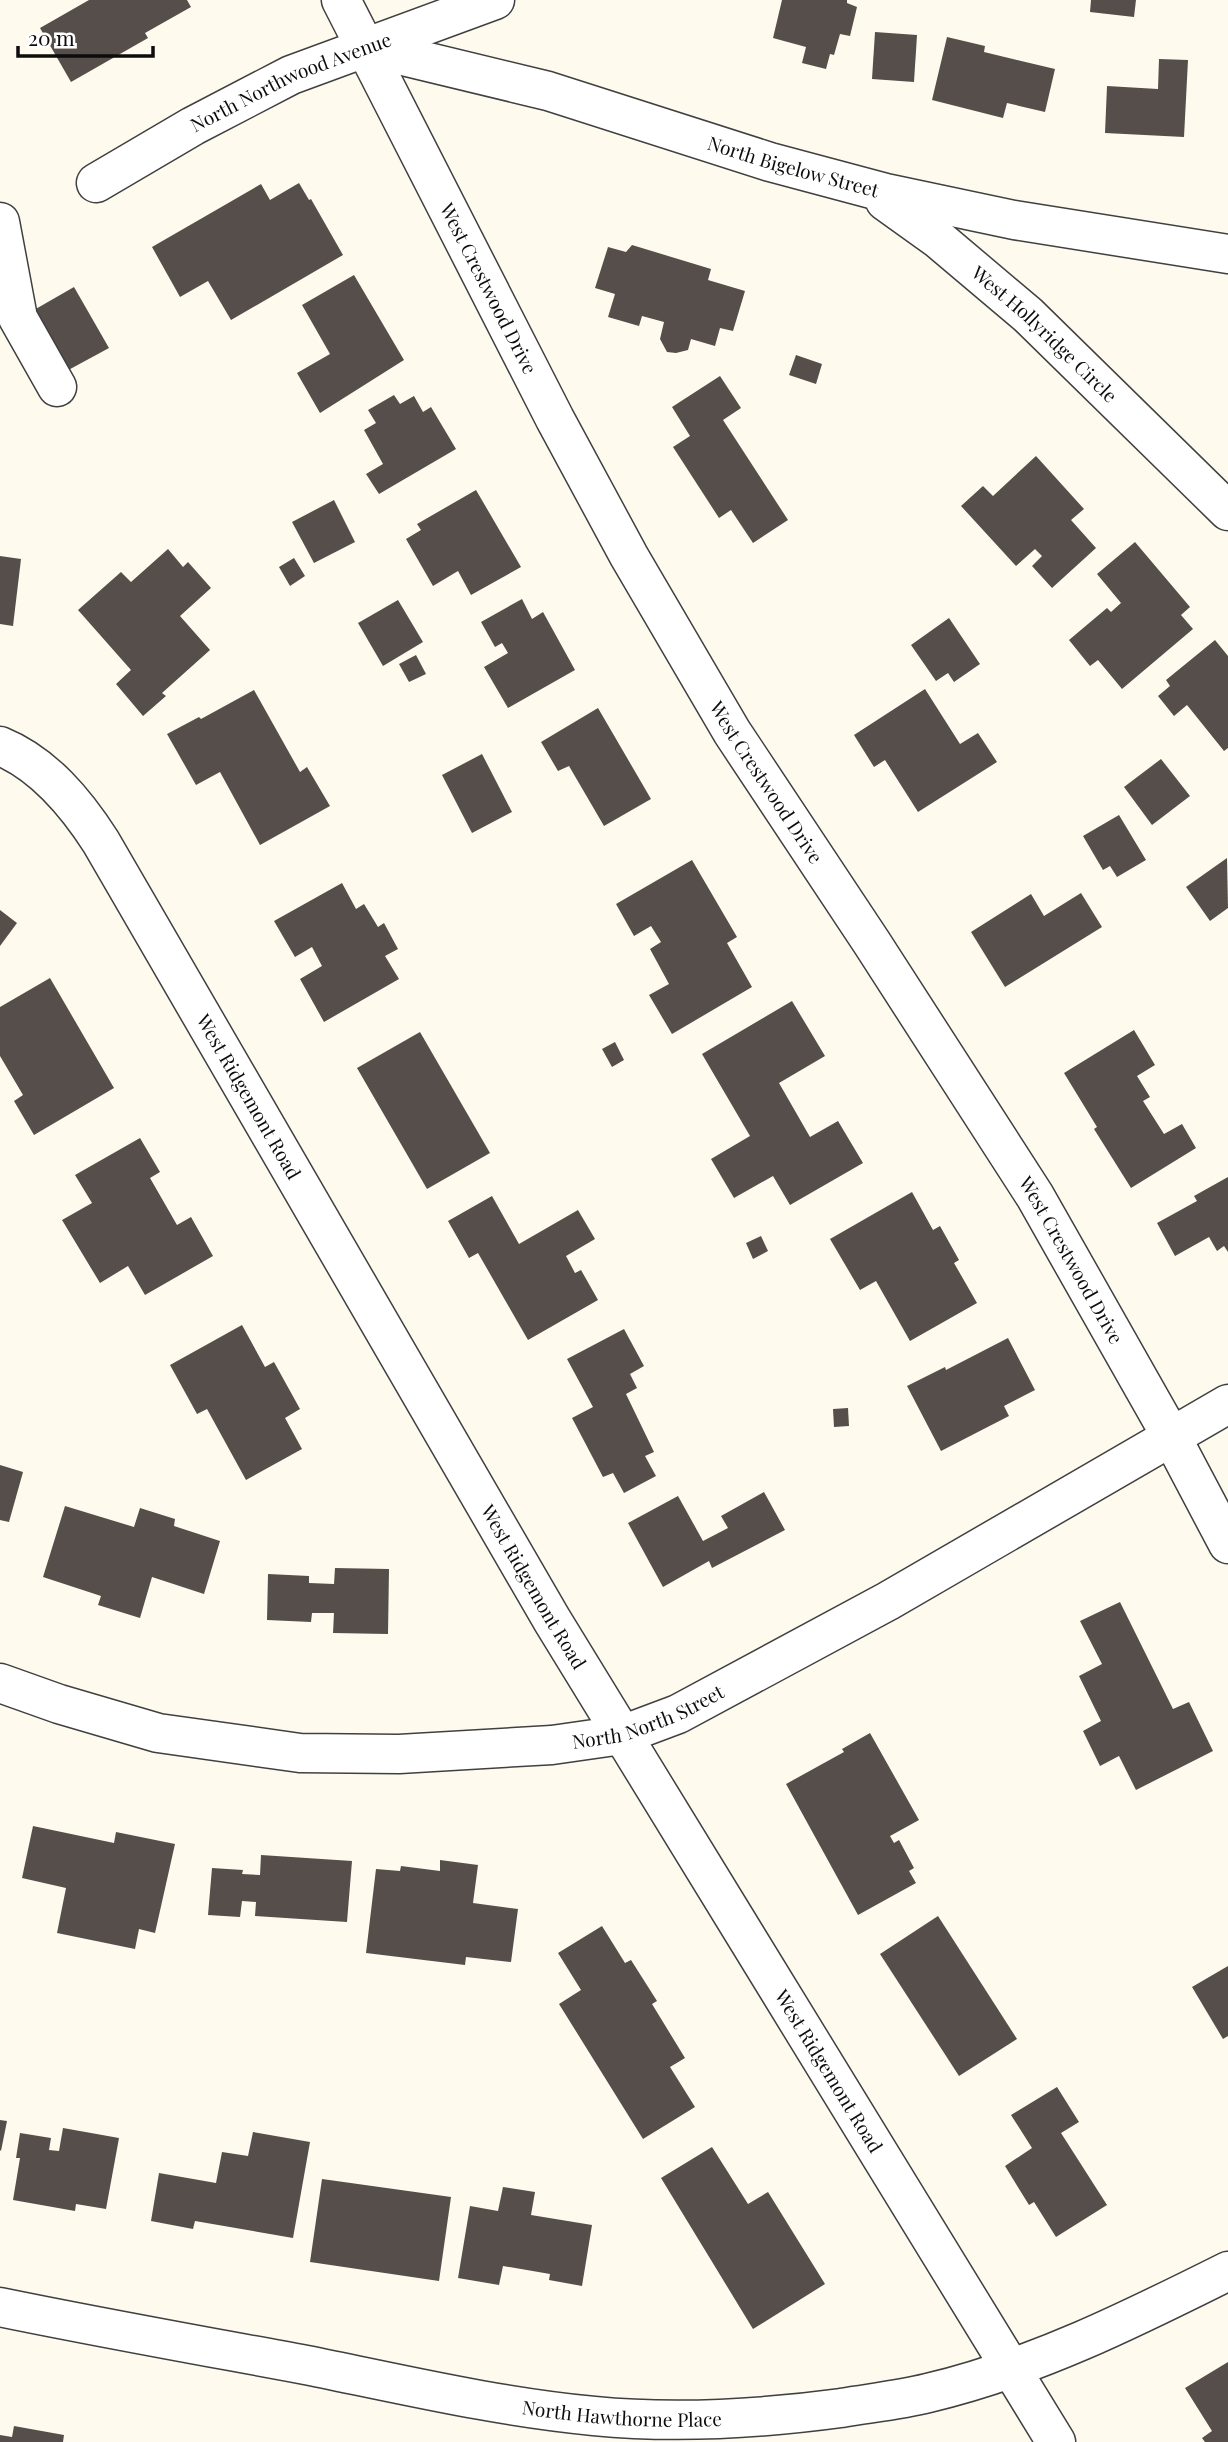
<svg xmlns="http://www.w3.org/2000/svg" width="1228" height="2442" font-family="'Playfair Display',serif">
	<rect width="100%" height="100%" fill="#fefbee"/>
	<g fill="#554e4a">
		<polygon points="89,0 187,0 191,7 145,33 148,38 71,82 40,28"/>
		<polygon points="782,0 847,0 847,3 857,7 850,36 840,34 834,55 830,54 826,69 802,63 806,47 773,38"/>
		<polygon points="1091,0 1136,0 1134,17 1090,12"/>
		<polygon points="875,32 917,35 914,82 872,79"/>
		<polygon points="947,37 985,46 984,52 1055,69 1045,112 1007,103 1003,118 932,100"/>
		<polygon points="1159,59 1188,60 1184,137 1105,133 1107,86 1158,89"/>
		<polygon points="299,183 309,200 311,199 343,255 231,320 208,281 180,297 152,247 261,184 270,200"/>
		<polygon points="632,245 711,269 708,280 745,291 733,331 720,328 715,346 691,339 688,350 676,353 667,352 660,339 664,322 642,316 639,326 608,317 615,294 595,288 608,247 626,252"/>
		<polygon points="354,275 404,360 320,413 297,373 330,354 302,305"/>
		<polygon points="74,287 109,348 61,374 27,314"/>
		<polygon points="796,355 822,364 816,384 789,375"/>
		<polygon points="720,376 741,408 723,420 788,520 753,543 731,510 719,518 673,447 690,436 672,407"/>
		<polygon points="394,395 400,404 414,396 423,412 431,407 456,449 379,494 366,474 383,464 364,430 376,423 368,410"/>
		<polygon points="1036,456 1084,509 1071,520 1096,548 1052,588 1032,566 1042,556 1035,549 1016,566 961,506 983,486 993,496"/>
		<polygon points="476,490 521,567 471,595 458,571 433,586 406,539 421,530 417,524"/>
		<polygon points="334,500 355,542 314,563 292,522"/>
		<polygon points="1135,542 1190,607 1181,615 1193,629 1122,689 1098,660 1090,666 1069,640 1107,608 1111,612 1121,603 1097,574"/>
		<polygon points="168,549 183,567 188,562 211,588 180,616 210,650 162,693 166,696 143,716 116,684 131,670 78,610 121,572 131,582"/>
		<polygon points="0,556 21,559 13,626 0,624"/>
		<polygon points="294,558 305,576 290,586 279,567"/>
		<polygon points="522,599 532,619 543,612 575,670 508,708 484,667 508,653 502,643 495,647 481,622"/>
		<polygon points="398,600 423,642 383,666 358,623"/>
		<polygon points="949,618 980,664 954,682 948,673 936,681 911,645"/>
		<polygon points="1215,640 1228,656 1228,748 1224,751 1187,705 1174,716 1158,696 1170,686 1166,680"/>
		<polygon points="416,655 426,674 409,682 399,664"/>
		<polygon points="925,689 960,744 978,733 997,762 918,812 885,760 874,767 854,735"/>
		<polygon points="254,690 300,772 307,767 330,806 260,845 220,772 196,785 167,734 199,717 201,719"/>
		<polygon points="598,708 651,799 604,826 569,766 558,771 541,742"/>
		<polygon points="482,754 512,812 472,833 442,775"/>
		<polygon points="1161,759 1190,796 1152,825 1124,787"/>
		<polygon points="1119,815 1146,860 1117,877 1110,866 1103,870 1083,836"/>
		<polygon points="1227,858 1228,908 1210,921 1186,887"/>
		<polygon points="692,860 737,937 727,943 752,987 672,1034 649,995 669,984 650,949 661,942 651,926 634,936 616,904"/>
		<polygon points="342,883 356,909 364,904 378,927 384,923 398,949 385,956 399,979 324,1022 300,979 322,966 312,947 295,957 274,921"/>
		<polygon points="1081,893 1102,927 1005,987 971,932 1031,894 1044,916"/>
		<polygon points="0,910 17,923 0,946"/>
		<polygon points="50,978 114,1088 34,1135 14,1101 23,1095 0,1056 0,1007"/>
		<polygon points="792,1001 825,1056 779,1083 810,1137 838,1121 863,1163 790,1205 773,1176 734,1198 711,1159 750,1136 702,1054"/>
		<polygon points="1134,1030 1155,1065 1137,1076 1150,1097 1143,1101 1164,1134 1182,1124 1196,1148 1131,1188 1094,1129 1097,1127 1064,1073"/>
		<polygon points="420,1032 490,1153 427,1189 357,1068"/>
		<polygon points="615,1042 624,1060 612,1067 602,1049"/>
		<polygon points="140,1138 160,1172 150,1178 177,1225 191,1217 213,1256 145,1295 128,1266 100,1283 62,1220 92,1203 75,1175"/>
		<polygon points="1228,1177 1228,1252 1224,1246 1217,1251 1209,1237 1175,1256 1157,1223 1197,1201 1194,1196"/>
		<polygon points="912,1192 933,1230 940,1226 959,1260 954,1263 977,1303 910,1341 876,1281 860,1290 830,1239"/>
		<polygon points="492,1196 519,1244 578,1210 595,1239 566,1256 575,1273 581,1270 598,1300 528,1340 478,1253 469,1258 448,1221"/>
		<polygon points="761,1236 768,1251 753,1259 746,1243"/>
		<polygon points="242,1325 265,1367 274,1362 300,1409 285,1418 302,1449 246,1480 207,1409 197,1414 170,1365"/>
		<polygon points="624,1329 644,1366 630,1374 637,1388 626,1394 654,1452 645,1456 656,1476 624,1493 613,1473 603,1477 572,1418 593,1407 567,1359"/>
		<polygon points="1008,1338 1035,1390 1004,1406 1009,1416 941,1451 907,1386 945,1367 946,1370"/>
		<polygon points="848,1408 849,1426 834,1427 833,1409"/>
		<polygon points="0,1465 23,1472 9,1522 0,1520"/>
		<polygon points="764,1492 785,1530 712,1568 709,1561 663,1587 628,1523 678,1496 703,1541 728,1528 721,1516"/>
		<polygon points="65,1506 134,1527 140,1508 175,1519 174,1526 220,1541 204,1594 152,1577 140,1618 98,1605 101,1596 43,1577"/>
		<polygon points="335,1568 389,1569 388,1634 333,1633 334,1613 312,1613 311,1622 267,1620 268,1574 309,1576 309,1583 334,1584"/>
		<polygon points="1120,1602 1173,1709 1189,1702 1213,1751 1136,1790 1119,1756 1100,1766 1083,1731 1101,1721 1079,1676 1102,1664 1080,1621"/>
		<polygon points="870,1733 919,1820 890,1836 894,1843 899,1840 914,1868 909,1871 916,1883 858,1915 786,1784 844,1752 842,1749"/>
		<polygon points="33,1826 114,1843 116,1832 175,1844 155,1933 139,1929 135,1949 57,1933 66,1888 22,1878"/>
		<polygon points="261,1855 352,1861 347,1922 255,1916 256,1902 242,1901 240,1917 208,1915 212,1868 243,1870 242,1874 260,1875"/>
		<polygon points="440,1860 478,1865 473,1903 518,1909 511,1962 466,1957 465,1965 366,1953 376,1869 400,1871 401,1866 440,1871"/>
		<polygon points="938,1916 1017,2039 959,2076 880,1954"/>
		<polygon points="602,1926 625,1963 631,1960 657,2001 652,2004 685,2058 670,2067 695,2107 643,2139 559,2004 581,1990 558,1953"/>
		<polygon points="1228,1966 1228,2036 1223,2039 1192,1987"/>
		<polygon points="1057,2087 1079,2122 1061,2133 1107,2205 1056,2237 1034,2202 1029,2205 1005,2166 1032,2148 1011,2115"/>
		<polygon points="0,2120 7,2121 1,2151 0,2150"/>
		<polygon points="63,2128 119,2138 106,2209 76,2204 75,2211 13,2200 20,2158 16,2158 20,2133 51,2138 49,2150 59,2151"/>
		<polygon points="253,2132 310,2142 293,2238 195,2221 193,2229 151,2221 159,2173 216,2183 222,2152 248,2156"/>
		<polygon points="712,2147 748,2204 768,2192 825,2284 753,2329 661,2178"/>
		<polygon points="322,2179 451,2197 439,2281 310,2262"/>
		<polygon points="503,2187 535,2192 531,2215 592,2225 582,2286 549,2280 550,2274 503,2266 499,2285 458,2278 470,2206 498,2211"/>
		<polygon points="1228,2362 1228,2442 1205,2442 1202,2438 1212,2431 1185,2388"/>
		<polygon points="14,2426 64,2435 63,2442 0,2442 0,2435 12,2437"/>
	</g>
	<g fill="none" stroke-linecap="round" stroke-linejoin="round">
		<defs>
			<g id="minor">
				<path id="s1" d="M341,0l214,419 74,137 103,176 140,211 163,253 136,240 57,108"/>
				<path id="s2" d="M366,47l182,44 222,71 116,31 128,27 214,34"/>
				<path id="s3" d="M96,183l97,-57 98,-51 204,-75"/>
				<path id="s4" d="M885,201l53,38 90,76 200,196"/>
				<polyline points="0,222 18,318 57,387"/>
				<path id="s5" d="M0,746c44,18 76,57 101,96l451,778 504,822"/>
				<path id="s6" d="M0,1683l59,21 99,29 142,20 99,1 153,-9 70,-10 56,-21 210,-113 340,-197"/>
				<path id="s7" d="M0,2307c102,21 204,39 306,58 95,19 191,42 288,51 82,8 165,3 247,-8 29,-5 59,-8 87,-15 106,-25 204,-74 300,-122"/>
			</g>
		</defs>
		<use href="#minor" stroke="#404040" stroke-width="41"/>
		<use href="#minor" stroke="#fff" stroke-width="38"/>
	</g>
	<g text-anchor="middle" stroke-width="7" stroke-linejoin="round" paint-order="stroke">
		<g font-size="19" fill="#0d0d0d" stroke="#fff">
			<text dy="7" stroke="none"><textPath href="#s3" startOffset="220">North Northwood Avenue</textPath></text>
			<text dy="7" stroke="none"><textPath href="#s2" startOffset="444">North Bigelow Street</textPath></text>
			<text dy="7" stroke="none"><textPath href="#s1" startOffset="324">West Crestwood Drive</textPath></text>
			<text dy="7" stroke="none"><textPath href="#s4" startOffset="208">West Hollyridge Circle</textPath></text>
			<text dy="7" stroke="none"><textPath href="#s1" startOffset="891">West Crestwood Drive</textPath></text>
			<text dy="7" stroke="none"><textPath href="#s5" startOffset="436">West Ridgemont Road</textPath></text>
			<text dy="7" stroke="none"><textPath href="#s1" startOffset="1458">West Crestwood Drive</textPath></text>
			<text dy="7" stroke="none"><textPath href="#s5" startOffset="1003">West Ridgemont Road</textPath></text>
			<text dy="7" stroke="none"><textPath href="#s6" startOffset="662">North North Street</textPath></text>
			<text dy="7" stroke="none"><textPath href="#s5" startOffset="1570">West Ridgemont Road</textPath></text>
			<text dy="7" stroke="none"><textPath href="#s7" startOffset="632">North Hawthorne Place</textPath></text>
		</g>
	</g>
	<path d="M18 46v10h135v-10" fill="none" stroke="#0d0d0d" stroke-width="3.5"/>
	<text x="28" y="46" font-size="21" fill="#0d0d0d" stroke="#ffffff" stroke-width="5" paint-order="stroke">20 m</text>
</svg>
